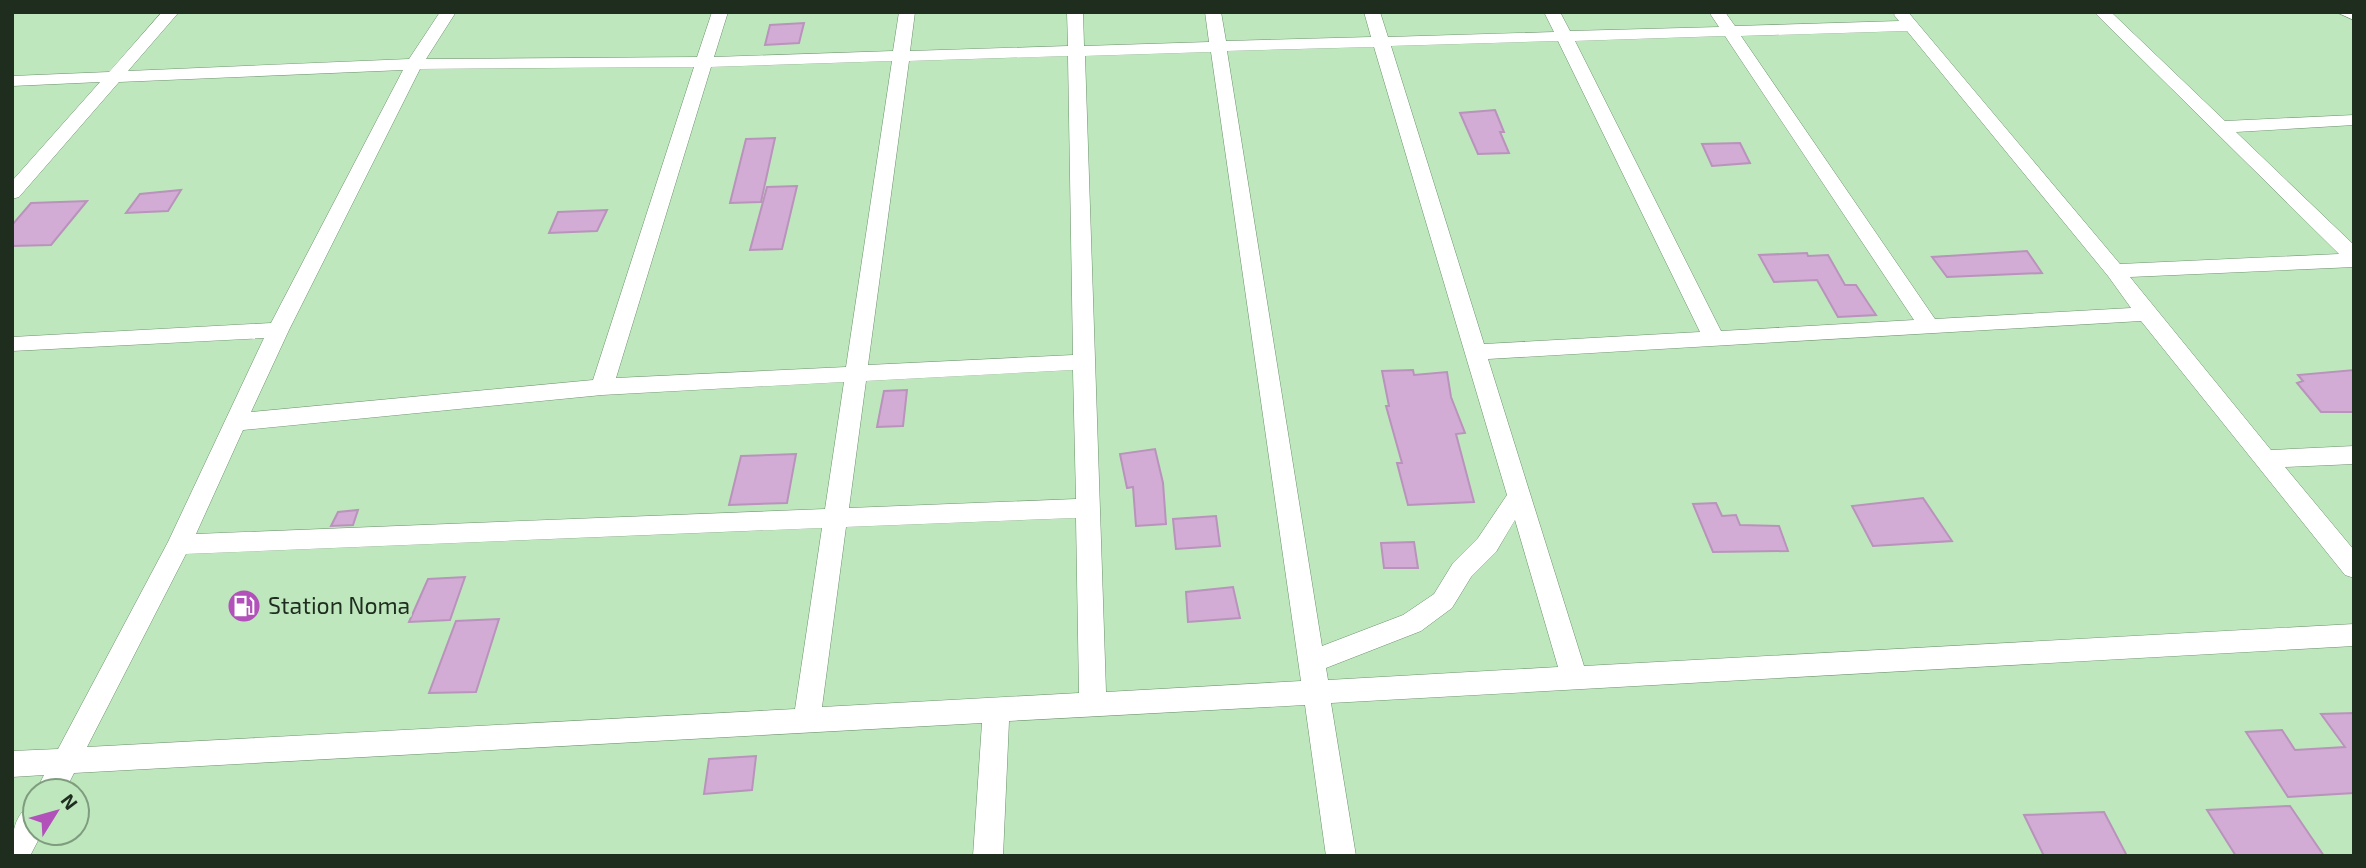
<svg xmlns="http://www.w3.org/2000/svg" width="2366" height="868" font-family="'Exo 2',sans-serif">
	<rect width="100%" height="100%" fill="#bfe7be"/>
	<g fill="#d2acd5" stroke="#b993bb" stroke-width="2">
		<polygon points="804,23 799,43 765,45 770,25"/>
		<polygon points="1495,110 1504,132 1500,132 1509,153 1478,154 1460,113"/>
		<polygon points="775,138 761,202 730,203 746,139"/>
		<polygon points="1740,143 1750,163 1712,166 1702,144"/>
		<polygon points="797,186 782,249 750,250 767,187"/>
		<polygon points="181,190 168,211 126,213 140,194"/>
		<polygon points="87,201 51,245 12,246 12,225 31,203"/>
		<polygon points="607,210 597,231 549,233 558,212"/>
		<polygon points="2027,251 2042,273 1947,277 1932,257"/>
		<polygon points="1807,253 1808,256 1828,255 1845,285 1856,285 1876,315 1838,317 1817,280 1774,282 1759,255"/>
		<polygon points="1413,370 1414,375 1447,372 1451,397 1465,433 1456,434 1474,502 1408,505 1397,463 1402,463 1386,406 1389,406 1382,371"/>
		<polygon points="2354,370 2354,412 2321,412 2297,383 2303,381 2298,375"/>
		<polygon points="907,390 903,426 877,427 884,391"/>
		<polygon points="1155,449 1163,483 1166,524 1136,526 1133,487 1127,488 1120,454"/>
		<polygon points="796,454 787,503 729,505 741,456"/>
		<polygon points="1923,498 1952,541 1873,546 1852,506"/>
		<polygon points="1716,503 1722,516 1736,515 1740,525 1779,526 1788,551 1713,552 1693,504"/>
		<polygon points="358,510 353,525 331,526 338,512"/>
		<polygon points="1216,516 1220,546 1176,549 1173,519"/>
		<polygon points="1414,542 1418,568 1384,568 1381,543"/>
		<polygon points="465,577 450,620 409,622 428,579"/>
		<polygon points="1233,587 1240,618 1188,622 1186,592"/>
		<polygon points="499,619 476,692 429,693 456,621"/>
		<polygon points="2354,713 2354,793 2288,797 2246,732 2282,730 2295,750 2345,747 2321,714"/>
		<polygon points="756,756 752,790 704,794 709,759"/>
		<polygon points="2290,806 2324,856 2236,856 2207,810"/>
		<polygon points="2104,812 2127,856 2044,856 2024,815"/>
	</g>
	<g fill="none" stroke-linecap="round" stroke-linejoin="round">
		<defs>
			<g id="street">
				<path d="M162,12h17l-51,59 281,-12 31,-47h16l-30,47 271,-2 15,-45h16l-14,45 179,-6 6,-39h16l-5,39 158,-5 -1,-34h16l1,34 125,-4 -4,-30h16l5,29 145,-4 -7,-25h16l8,25 166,-5 -10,-20h16l10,19 149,-4 -10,-15h16l10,14 164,-5 -5,-6 2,-3h12l212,252 219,-10 -245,-242h17l114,109 129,-6v10l-118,7 118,113v22l-224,10 141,173 83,-4v18l-69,3 69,83v28l-9,-3 -204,-254 -653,38 96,307 770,-42v22l-1023,57 25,153h-30l-21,-151 -296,16 -6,135h-30l9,-133 -908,50 -9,18h-29l8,-16 -32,2v-26l46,-2 110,-207 96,-204 -252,13v-14l259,-14 132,-253 -284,12 -100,115 -7,2v-18l88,-99 -88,4v-10l97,-4zM1907,31l201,245 23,32 -196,11 -194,-283zM1725,36l189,284 -193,11 -146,-290zM1558,41l142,291 -216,12 -93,-298zM1374,47l133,448 -29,43 -25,25 -19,31 -31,21 -81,31 -95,-595zM1211,52l90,629 -195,11 -21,-636zM1068,56l5,299 -205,10 41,-304zM892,61l-46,306 -230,11 95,-311zM694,67l-101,313 -342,32 38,-82 131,-261zM1073,370l3,129 -227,9 17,-127zM844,382l-19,127 -629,25 47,-104 359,-35zM1076,518l3,175 -257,14 24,-180zM1515,520l43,147 -230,13 -2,-12 95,-37 31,-23 19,-31 25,-25zM822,528l-27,181 -708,38 99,-193z"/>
				<polygon points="2336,12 2354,12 2354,20"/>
				<path d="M35,803v30h7l-12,23h-18c0,-21 1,-44 23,-53z"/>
			</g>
		</defs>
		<use href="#street" stroke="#6b916b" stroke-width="1"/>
		<use href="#street" fill="#fff" fill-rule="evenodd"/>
	</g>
	<defs>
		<symbol id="fuel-disc" viewBox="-11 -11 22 22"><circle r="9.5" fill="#b151b9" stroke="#bfe7be"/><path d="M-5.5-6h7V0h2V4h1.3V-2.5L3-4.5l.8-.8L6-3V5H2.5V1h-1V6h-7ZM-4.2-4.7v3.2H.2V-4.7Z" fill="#fff"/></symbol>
	</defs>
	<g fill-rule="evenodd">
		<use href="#fuel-disc" x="225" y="587" width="38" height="38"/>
	</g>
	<g text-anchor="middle" stroke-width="7" stroke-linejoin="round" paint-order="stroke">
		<g font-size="23" fill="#1e2d1e" stroke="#bfe7be" text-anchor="start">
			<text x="268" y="614">Station Noma</text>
		</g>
	</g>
	<rect width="2366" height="868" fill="none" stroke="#1e2d1e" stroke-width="28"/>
	<g transform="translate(56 812) rotate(53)"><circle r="33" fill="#bfe7be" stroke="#7f9d7e" stroke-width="2"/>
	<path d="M0-5L12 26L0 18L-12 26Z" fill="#b151b9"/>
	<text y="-10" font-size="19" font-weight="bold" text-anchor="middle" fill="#1e2d1e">N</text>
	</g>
</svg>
